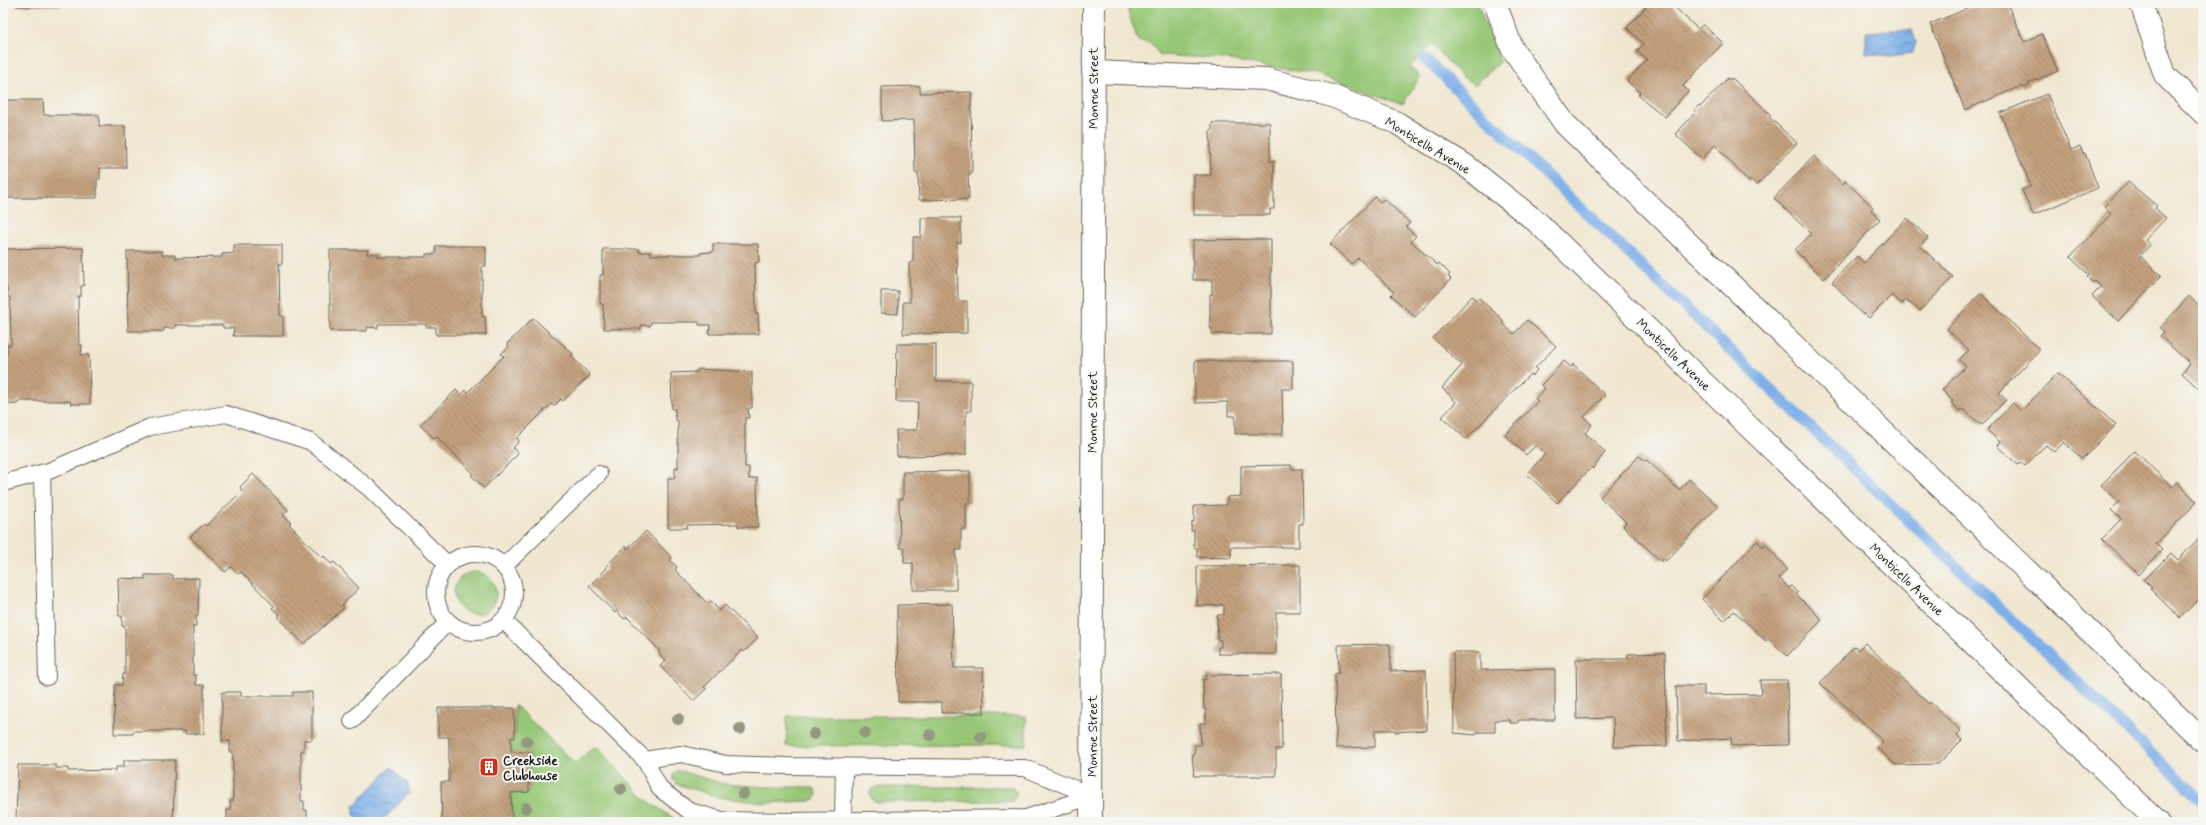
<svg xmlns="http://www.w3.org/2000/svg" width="2206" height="825" font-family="Mynerve,sans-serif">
	<defs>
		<pattern id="water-waves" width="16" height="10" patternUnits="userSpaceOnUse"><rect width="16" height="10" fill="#7eafe9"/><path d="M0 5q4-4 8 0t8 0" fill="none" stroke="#668ebc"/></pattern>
		<pattern id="building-back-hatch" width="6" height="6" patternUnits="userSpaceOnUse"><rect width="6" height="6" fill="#c3a07e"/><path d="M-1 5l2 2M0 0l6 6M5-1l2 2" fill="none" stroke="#9e8266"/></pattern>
	</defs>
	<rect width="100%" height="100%" fill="#f6f6f2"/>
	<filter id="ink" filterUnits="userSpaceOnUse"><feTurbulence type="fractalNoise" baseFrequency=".025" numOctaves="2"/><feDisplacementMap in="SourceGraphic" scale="8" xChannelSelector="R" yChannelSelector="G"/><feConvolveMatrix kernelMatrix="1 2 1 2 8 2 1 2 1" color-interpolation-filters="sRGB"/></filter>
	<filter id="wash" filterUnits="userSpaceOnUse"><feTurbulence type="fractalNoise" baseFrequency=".012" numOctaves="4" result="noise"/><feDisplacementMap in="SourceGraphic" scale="16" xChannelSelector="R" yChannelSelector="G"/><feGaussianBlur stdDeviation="0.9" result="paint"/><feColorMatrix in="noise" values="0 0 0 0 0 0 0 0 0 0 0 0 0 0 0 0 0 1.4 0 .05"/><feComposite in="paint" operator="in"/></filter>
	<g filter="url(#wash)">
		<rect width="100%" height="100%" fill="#f0e7d0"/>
		<g fill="#97c776" stroke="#5a7249">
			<polygon points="1125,3 1477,3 1500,61 1475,85 1460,75 1432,44 1410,67 1420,77 1403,104 1316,74 1223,59 1160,55 1149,42 1138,41"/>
			<circle cx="475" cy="593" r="21"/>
			<polygon points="515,705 575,764 592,748 599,749 645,799 679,822 512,822 511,793 529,792 529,753 511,752 511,737 515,737"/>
			<polygon points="787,716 1026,716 1026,745 786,746"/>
			<polygon points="677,770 723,784 767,787 810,787 815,789 817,794 815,799 810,801 765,803 718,797 677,784 673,780 673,774"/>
			<polygon points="876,787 1012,787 1017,794 1012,801 877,802 872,800 870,795 871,790"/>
		</g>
		<g fill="url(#water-waves)" stroke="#4d6682">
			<polygon points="1889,30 1912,30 1916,43 1912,53 1890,56 1866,53 1866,32"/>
			<polygon points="391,767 408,784 409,793 381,822 361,822 354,815 354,806"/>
		</g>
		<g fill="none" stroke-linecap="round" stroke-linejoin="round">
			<polyline stroke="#7eafe9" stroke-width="11" points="1424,58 2203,802"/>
		</g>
		<g id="blocks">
			<g fill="url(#building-back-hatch)">
				<rect x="17" y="3" width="43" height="3"/>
				<rect x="936" y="3" width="48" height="3"/>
				<polygon points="1649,3 1670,3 1698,29 1703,25 1723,43 1683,86 1688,91 1665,117 1638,95 1640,93 1627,81 1647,60 1637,51 1644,44 1627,28"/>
				<polygon points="1981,3 2007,3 2024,42 2042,34 2058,71 2029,83 2030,85 2023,88 2021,86 1965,110 1930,24"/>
				<polygon points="1728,78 1731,80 1732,78 1771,115 1769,117 1797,143 1757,185 1751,180 1749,182 1715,145 1702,159 1675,134 1696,112 1694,110 1699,105 1701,106"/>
				<polygon points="920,86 920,93 971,92 972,174 968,174 969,199 919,200 918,173 915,173 914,120 882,121 882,87"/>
				<polygon points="2047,94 2071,150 2080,146 2083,154 2085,153 2098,188 2033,215 2022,190 2031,186 2000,113"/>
				<polygon points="3,100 43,100 44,115 99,115 99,126 125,126 126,168 100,168 100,179 97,179 97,198 3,198"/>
				<polygon points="1212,123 1270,123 1270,161 1274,161 1274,209 1270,209 1270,215 1194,215 1194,175 1211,175 1210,131 1212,131"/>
				<polygon points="1814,156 1843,184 1845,181 1873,207 1871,211 1880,219 1824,279 1795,250 1811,234 1774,198"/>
				<polygon points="2128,182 2157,206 2155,208 2166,218 2145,240 2150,245 2140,256 2161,276 2118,321 2092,296 2101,287 2095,281 2093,283 2087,277 2089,275 2070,257 2111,214 2104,207"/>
				<polygon points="1375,197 1380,202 1384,199 1410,223 1406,227 1416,236 1411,241 1437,265 1439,263 1450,274 1448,276 1451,279 1415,317 1391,295 1394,292 1358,258 1351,264 1330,244"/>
				<polygon points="921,218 961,218 961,243 957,242 958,301 967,301 967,333 903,334 903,302 910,302 909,263 913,263 913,237 921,237"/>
				<polygon points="1907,218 1928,238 1920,246 1953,277 1920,311 1906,299 1902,304 1892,295 1869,318 1864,313 1863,315 1832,282 1857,256 1864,263"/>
				<polygon points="1271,239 1271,334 1212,334 1212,328 1210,328 1210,294 1212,295 1212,280 1193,280 1193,240"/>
				<polygon points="713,244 758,244 759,262 755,263 756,315 758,314 759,334 709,334 710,325 699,325 699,322 651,322 650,326 641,325 641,329 604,329 603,304 600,304 600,275 603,275 603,249 639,249 639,252 651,252 651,255 700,255 700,253 713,252"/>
				<polygon points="234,245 282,245 282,264 279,264 280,316 283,316 283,336 233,336 234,328 223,328 223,325 175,325 175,328 164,328 164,331 128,331 127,251 162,251 162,255 175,255 175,258 222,257 222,254 234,253"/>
				<polygon points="436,246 486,246 486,266 482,266 482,317 485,316 486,335 436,335 436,327 426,327 426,324 378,324 378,328 367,327 367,331 330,331 330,250 368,250 367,254 378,254 378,257 426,257 426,254 436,254"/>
				<polygon points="83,248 84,286 81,286 81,296 78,296 79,345 82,345 81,355 89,355 90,404 71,404 70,401 18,401 18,404 3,405 3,355 7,355 7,345 11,345 10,297 7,297 7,287 4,287 3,249"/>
				<polygon points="881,291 898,291 898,314 881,313"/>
				<polygon points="1980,293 2040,350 1999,393 2006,400 1982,425 1962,409 1960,411 1951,403 1953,401 1942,390 1966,366 1959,360 1969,350 1947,329"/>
				<polygon points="1472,296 1477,300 1479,298 1504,321 1502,323 1514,334 1527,320 1556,346 1535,368 1537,370 1532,376 1530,374 1466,439 1442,417 1456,402 1442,388 1462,365 1433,338"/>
				<polygon points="2189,296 2203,309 2203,393 2182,373 2190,364 2160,336 2164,332 2160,328"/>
				<polygon points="533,318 573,354 571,356 590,375 563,401 561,399 554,406 551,404 517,438 519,441 513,448 518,454 484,488 471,475 473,473 436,436 434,438 420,425 456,390 461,395 466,390 468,392 504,356 501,354 509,347 507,344"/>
				<polygon points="897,344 936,344 936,381 971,381 971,411 966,411 966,455 897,456 896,430 917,430 918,402 896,402"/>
				<polygon points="1195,361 1293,361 1293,389 1282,389 1283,434 1235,434 1235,416 1228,416 1228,402 1195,403"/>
				<polygon points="1564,361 1571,367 1573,364 1605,395 1584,417 1592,425 1585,433 1605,452 1593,469 1592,467 1557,503 1527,474 1545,454 1536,445 1526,455 1505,435 1538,401 1535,398 1545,389 1541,385"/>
				<polygon points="698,369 752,372 752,408 748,408 749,418 745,418 745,467 749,467 749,479 757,478 758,527 738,527 738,524 687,525 687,528 668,528 668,478 675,478 675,467 678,468 678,420 675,420 675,409 672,409 671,373 697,372"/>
				<polygon points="2058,373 2116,425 2082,459 2064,442 2054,452 2046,445 2025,466 2021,462 2018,465 1997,446 2000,442 1987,430 2013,403 2021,411"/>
				<polygon points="2135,451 2172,487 2177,482 2197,502 2156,544 2162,550 2139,575 2102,539 2121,519 2111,510 2119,502 2101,485"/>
				<polygon points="1639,456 1646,461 1647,460 1679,490 1689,479 1718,506 1666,561 1663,558 1661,561 1623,526 1626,522 1600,497"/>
				<polygon points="1291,465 1292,469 1302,469 1303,524 1299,524 1299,547 1231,547 1231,558 1197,557 1197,548 1194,547 1194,531 1191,531 1192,522 1194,522 1194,506 1227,505 1227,497 1241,496 1241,466"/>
				<polygon points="970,471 970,503 966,503 966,529 961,529 961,550 956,550 956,590 913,590 913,563 904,563 904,548 900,548 899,499 903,499 903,472"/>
				<polygon points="253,474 288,510 283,515 291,522 289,524 322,558 324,556 331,564 334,562 359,588 342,605 344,608 304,644 278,618 280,615 272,608 274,606 241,572 238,574 231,567 225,572 190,537 204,524 206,526 242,491 240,487"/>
				<polygon points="646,531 672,558 670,560 677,567 675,570 708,604 711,601 719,611 725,605 758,638 744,652 742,650 704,687 706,689 693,701 660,666 666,661 658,653 660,651 627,617 624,619 617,611 615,613 589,586 607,568 606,566 626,546 627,549"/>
				<polygon points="2203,534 2203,595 2180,618 2150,589 2152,588 2144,580 2171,553 2178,560"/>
				<polygon points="1757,541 1763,547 1765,544 1787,569 1779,578 1789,588 1791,586 1798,593 1796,594 1822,620 1787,656 1768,638 1766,641 1734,611 1724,621 1702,599"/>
				<polygon points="1300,565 1300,612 1276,612 1276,654 1218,654 1218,647 1221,647 1221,640 1218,640 1217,615 1224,615 1224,605 1197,606 1197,566"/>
				<polygon points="145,575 173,575 173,579 199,578 198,616 196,616 196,626 193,626 193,675 196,675 196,685 204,685 204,734 185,734 185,731 133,731 133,734 114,734 115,685 122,685 123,674 125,674 125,627 122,626 122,616 119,616 118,578 145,579"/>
				<polygon points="952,604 954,668 983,668 984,713 942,713 942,702 898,702 897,605"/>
				<polygon points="1865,643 1929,704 1930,702 1961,731 1957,735 1962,740 1938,764 1895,765 1877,747 1883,741 1820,683 1855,646 1858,650"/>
				<polygon points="1390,644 1391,671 1426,670 1427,730 1395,732 1395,730 1375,730 1375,747 1336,748 1335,674 1339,673 1338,645"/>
				<polygon points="1453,652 1480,652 1480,670 1555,669 1555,720 1518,720 1518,723 1510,723 1510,720 1495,720 1495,732 1477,732 1476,735 1454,733"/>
				<polygon points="1665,653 1667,746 1614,747 1613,718 1577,719 1576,659 1628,659 1628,654"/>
				<polygon points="1281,674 1282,749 1276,749 1276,776 1194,776 1192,754 1194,754 1195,745 1201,745 1200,723 1206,723 1206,709 1204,709 1203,679 1206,680 1206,675"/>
				<polygon points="1760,680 1787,680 1788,745 1732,746 1731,738 1678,741 1676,686 1704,686 1704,695 1761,694"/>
				<polygon points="222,692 241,692 241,696 293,696 293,692 312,692 312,740 304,740 304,751 301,751 301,801 304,801 304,810 307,810 307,822 227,822 227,810 231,810 230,801 233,801 233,752 230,752 230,741 222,741"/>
				<polygon points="438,708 514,708 515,738 511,737 511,752 529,752 529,792 511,793 512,820 497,820 497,822 442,822 441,782 449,782 449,737 438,737"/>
				<polygon points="124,760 175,760 173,822 20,822 20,819 16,819 18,765 56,765 56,768 68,768 68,771 116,770 116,767 124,767"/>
			</g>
		</g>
	</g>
	<g filter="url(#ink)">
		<use href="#blocks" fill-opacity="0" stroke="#66635b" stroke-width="1"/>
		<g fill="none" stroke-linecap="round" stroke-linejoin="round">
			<defs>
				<g id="service">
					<polyline points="42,473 47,677"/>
					<polyline points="3,483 49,471 150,427 226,414 311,442 370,489 448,565"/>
					<circle cx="475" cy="593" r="39"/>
					<polyline points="504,566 599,474"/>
					<polyline points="504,621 645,760"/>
					<polyline points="352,721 448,622"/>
					<polygon points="681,754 726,764 787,766 1025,768 1092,796 1026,818 790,821 722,820 689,811 660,789 645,760"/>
					<polyline points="843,821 844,766"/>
				</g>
				<g id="minor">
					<polyline points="1495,3 1512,48 1565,124 2203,741"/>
					<polyline points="2141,3 2165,75 2203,113"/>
					<polyline points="1093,72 1266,79 1332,96 1397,123 1465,165 1537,222 2158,822"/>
				</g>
				<polyline id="tertiary" points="1091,822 1094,3"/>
			</defs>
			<use href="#service" stroke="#66635b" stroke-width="18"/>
			<use href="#minor" stroke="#66635b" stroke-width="24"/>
			<use href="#tertiary" stroke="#66635b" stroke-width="24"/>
			<use href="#service" stroke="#fff" stroke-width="16"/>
			<use href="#minor" stroke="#fff" stroke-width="22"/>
			<use href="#tertiary" stroke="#fff" stroke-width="22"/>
		</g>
		<g fill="#93987f">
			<circle cx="678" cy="719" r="6"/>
			<circle cx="740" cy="729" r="6"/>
			<circle cx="865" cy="733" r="6"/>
			<circle cx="814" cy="734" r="6"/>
			<circle cx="930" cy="735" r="6"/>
			<circle cx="981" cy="737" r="6"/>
			<circle cx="527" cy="741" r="6"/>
			<circle cx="621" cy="789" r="6"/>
			<circle cx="743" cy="794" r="6"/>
			<circle cx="526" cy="808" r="6"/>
		</g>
	</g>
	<defs>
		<symbol id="building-square" viewBox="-11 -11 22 22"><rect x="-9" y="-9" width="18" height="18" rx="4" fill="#c8321e" stroke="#f6f6f2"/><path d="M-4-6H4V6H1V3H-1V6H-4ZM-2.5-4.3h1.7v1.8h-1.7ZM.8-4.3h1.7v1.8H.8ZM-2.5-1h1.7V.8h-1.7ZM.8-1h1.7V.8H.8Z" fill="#fff"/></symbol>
	</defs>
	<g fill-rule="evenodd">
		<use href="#building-square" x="478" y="756" width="22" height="22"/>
	</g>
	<g text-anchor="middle" stroke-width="4" stroke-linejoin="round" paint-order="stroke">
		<g font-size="13" fill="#1c1c1c" stroke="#f6f6f2">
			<text transform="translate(1093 88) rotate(-90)" y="5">Monroe Street</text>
			<text transform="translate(1428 145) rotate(31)" y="5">Monticello Avenue</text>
			<text transform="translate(1674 354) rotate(44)" y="5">Monticello Avenue</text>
			<text transform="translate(1092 412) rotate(-90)" y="5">Monroe Street</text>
			<text transform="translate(1907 579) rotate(44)" y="5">Monticello Avenue</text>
			<text transform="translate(1092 736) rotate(-90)" y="5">Monroe Street</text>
		</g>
		<g font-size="13" font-weight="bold" fill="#1c1c1c" stroke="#f6f6f2" text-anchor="start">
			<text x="503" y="765">Creekside<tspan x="503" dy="15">Clubhouse</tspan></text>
		</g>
	</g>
	<rect width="2206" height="825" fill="none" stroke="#f6f6f2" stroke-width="16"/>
</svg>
